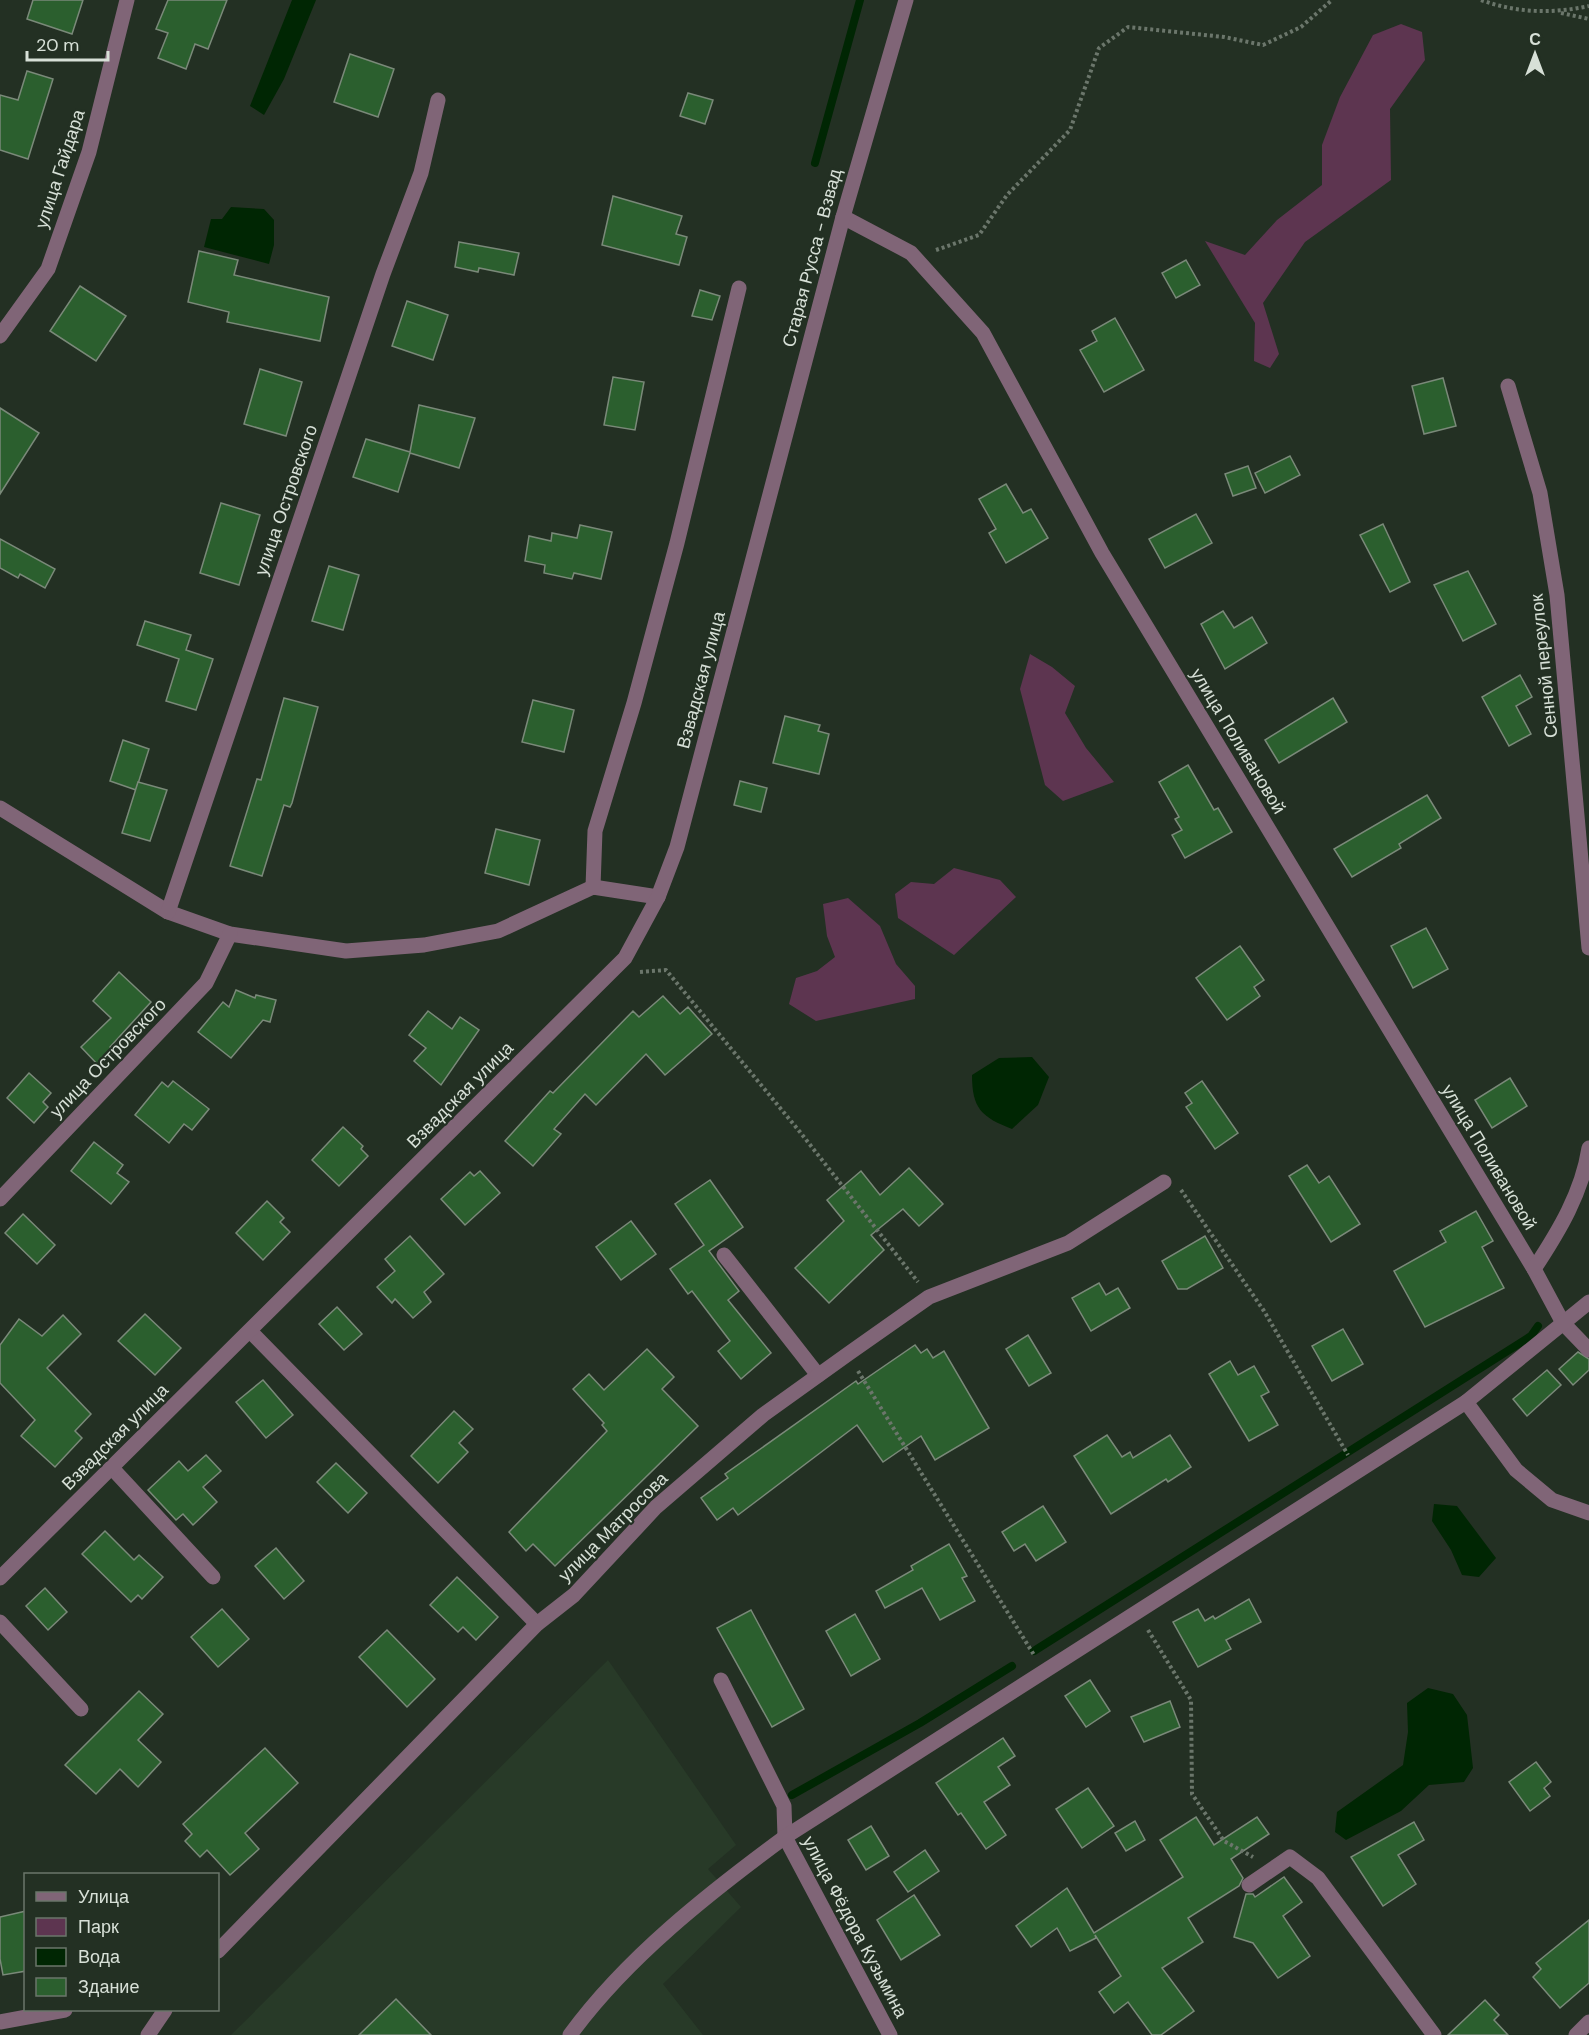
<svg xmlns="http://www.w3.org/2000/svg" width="1589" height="2035" font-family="'DM Sans',sans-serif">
	<rect width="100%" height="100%" fill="#233023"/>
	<polygon fill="#283a28" points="608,1660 736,1845 708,1869 741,1907 663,1984 703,2035 231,2035"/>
	<g fill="#5d3550">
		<polygon points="1401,24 1422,32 1425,60 1390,109 1391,180 1305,242 1263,303 1279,354 1270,368 1254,361 1255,323 1205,241 1245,255 1277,220 1322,185 1322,145 1340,97 1373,35"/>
		<polygon points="1030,654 1052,667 1075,686 1065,713 1086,748 1114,782 1063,801 1045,785 1020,689"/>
		<polygon points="954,868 1000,880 1016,897 954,955 898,918 895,894 911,882 934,884"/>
		<polygon points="848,898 880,926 896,964 915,986 915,999 816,1021 789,1004 796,978 817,971 835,957 827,936 823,904"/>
	</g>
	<g fill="#002603">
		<polygon points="292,0 316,0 284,79 264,115 250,106"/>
		<polygon points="231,207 264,209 274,220 274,245 269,264 204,247 211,219 222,219"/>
		<path d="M1032,1057l17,20 -11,28 -26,24c-31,-12 -40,-21 -40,-54l27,-17z"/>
		<polygon points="1434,1504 1457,1506 1496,1558 1479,1577 1462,1575 1451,1550 1432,1521"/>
		<polygon points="1428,1688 1453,1694 1467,1715 1473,1768 1464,1782 1429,1785 1401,1811 1346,1840 1335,1832 1337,1812 1403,1765 1408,1732 1407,1703"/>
	</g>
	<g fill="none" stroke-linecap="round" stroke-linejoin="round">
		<g stroke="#002603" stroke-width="8">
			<polyline points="815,163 860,0"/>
			<polyline points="1034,1651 1531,1336 1538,1326"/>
			<polyline points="792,1795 920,1723 1012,1666"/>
		</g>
	</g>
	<g fill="#2b5f2e" stroke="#7a8979" stroke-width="1.5">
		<polygon points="33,0 83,0 72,34 27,19"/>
		<polygon points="168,0 227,0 208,49 195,44 186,69 158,58 168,33 156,29"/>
		<polygon points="350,54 394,69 378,117 334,102"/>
		<polygon points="27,71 53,79 28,159 0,150 0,95 18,100"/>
		<polygon points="688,93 713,100 705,124 680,116"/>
		<polygon points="613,196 682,216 676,234 687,237 679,265 602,245"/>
		<polygon points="459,242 519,253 514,275 479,268 478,272 455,267"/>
		<polygon points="199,251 238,260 234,275 329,297 320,341 227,322 229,312 188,302"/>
		<polygon points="1186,260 1200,285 1176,298 1162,273"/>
		<polygon points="80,286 126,316 96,361 50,331"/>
		<polygon points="700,290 720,296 712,320 692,316"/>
		<polygon points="407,301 448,315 433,360 392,346"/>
		<polygon points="1115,318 1144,370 1104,392 1080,350 1097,341 1092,331"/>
		<polygon points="260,369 302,382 286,436 244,424"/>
		<polygon points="613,377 644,382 635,430 604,425"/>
		<polygon points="1443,378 1456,426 1424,434 1412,386"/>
		<polygon points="419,405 475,418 459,468 410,453 398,492 353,477 366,439 410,452"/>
		<polygon points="0,408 39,433 0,494"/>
		<polygon points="1290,456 1300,475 1265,493 1255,473"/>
		<polygon points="1248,466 1256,488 1233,496 1225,474"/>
		<polygon points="1006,484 1023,513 1031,509 1048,538 1006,563 989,533 996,529 979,499"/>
		<polygon points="221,503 260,515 239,585 200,573"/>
		<polygon points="1196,514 1212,543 1165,568 1149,539"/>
		<polygon points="1383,524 1410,582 1390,592 1360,535"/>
		<polygon points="580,525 612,532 601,579 574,573 572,579 544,573 545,565 525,561 529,536 551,541 552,533 577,538"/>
		<polygon points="0,539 55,569 45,588 20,574 18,578 0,568"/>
		<polygon points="329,566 359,575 343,630 312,621"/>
		<polygon points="1468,571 1496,624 1463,641 1434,585"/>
		<polygon points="1223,611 1234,628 1252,617 1267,643 1225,669 1201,624"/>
		<polygon points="145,621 191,635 186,650 213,659 196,710 166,701 179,659 137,645"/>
		<polygon points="1520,675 1532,697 1516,706 1531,734 1509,746 1482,697"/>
		<polygon points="284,698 318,707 292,803 290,807 284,805 262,876 230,866 257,779 261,780"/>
		<polygon points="1333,698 1347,722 1279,763 1265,740"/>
		<polygon points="533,700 574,710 564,752 522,742"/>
		<polygon points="785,716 820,725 818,731 829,734 819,774 773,763"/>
		<polygon points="123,740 149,749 136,790 110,781"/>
		<polygon points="1188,765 1214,810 1218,808 1232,832 1185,858 1172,835 1182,830 1175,819 1179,817 1159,782"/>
		<polygon points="740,781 767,788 761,812 734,805"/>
		<polygon points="138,782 167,790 150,841 122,833"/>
		<polygon points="1427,795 1441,818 1399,844 1401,848 1352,877 1334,849"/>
		<polygon points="496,829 540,840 529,885 485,873"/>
		<polygon points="1426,928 1448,969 1413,988 1391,946"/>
		<polygon points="1240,946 1264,980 1254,987 1260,996 1227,1020 1196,978"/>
		<polygon points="119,972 151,1002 110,1047 114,1052 99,1066 81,1047 111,1018 93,1001"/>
		<polygon points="236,990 255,998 256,995 276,1000 270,1022 263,1020 231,1058 198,1032 223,1002 229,1007"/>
		<polygon points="663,996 680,1014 688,1007 712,1034 665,1075 646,1054 596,1105 585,1094 554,1129 561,1134 533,1166 505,1141 550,1091 553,1093 633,1011 639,1017"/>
		<polygon points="428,1011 452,1029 460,1017 479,1030 441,1085 414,1061 426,1048 409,1035"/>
		<polygon points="29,1073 51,1093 43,1102 48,1107 34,1123 7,1098"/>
		<polygon points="1510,1078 1527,1106 1492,1128 1475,1100"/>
		<polygon points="173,1081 209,1109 192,1130 184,1124 169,1143 135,1115 162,1082 168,1087"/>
		<polygon points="1202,1081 1238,1133 1215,1149 1186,1107 1192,1103 1185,1093"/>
		<polygon points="343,1127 363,1146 361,1149 368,1156 339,1186 312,1160"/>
		<polygon points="94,1142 123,1165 117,1173 129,1182 111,1204 71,1171"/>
		<polygon points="1307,1165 1319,1183 1329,1176 1360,1224 1331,1242 1289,1176"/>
		<polygon points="909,1168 943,1204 919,1226 903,1209 871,1235 884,1250 829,1303 795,1268 844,1221 827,1200 861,1171 880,1195"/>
		<polygon points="480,1171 500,1193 465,1225 441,1199 470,1172 474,1176"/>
		<polygon points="710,1180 743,1227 709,1251 739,1291 728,1300 771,1353 741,1379 718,1351 730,1341 692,1291 688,1294 670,1269 704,1245 675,1204"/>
		<polygon points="267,1201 284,1218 280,1222 290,1232 263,1260 236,1233"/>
		<polygon points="1476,1211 1493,1241 1482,1247 1504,1288 1425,1327 1394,1271 1446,1242 1440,1231"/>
		<polygon points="23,1214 55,1245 37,1264 5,1233"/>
		<polygon points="631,1221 656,1254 621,1280 596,1247"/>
		<polygon points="410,1236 444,1274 424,1292 431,1302 413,1318 395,1299 392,1303 377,1287 395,1271 385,1259"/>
		<polygon points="1205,1236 1223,1268 1187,1289 1178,1289 1162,1261"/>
		<polygon points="1099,1283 1106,1295 1118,1288 1130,1308 1091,1331 1072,1298"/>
		<polygon points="337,1307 362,1334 344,1350 319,1324"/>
		<polygon points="145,1314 181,1348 155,1375 118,1341"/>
		<polygon points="63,1315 81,1334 47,1368 91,1414 75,1431 82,1438 55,1467 21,1436 35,1420 0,1383 0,1345 19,1319 42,1336"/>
		<polygon points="1343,1329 1363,1364 1332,1381 1312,1346"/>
		<polygon points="1028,1335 1051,1373 1029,1386 1006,1349"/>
		<polygon points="915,1345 921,1353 927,1349 933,1358 944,1351 989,1428 935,1460 921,1436 883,1462 857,1425 738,1515 733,1508 717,1520 701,1498 728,1478 725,1474 856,1381 858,1384"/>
		<polygon points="647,1349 674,1377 662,1389 698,1426 555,1566 533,1544 526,1551 509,1532 607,1431 602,1425 604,1423 573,1389 589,1374 604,1390"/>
		<polygon points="1578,1352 1589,1359 1589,1370 1573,1385 1559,1369"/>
		<polygon points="1230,1361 1238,1375 1254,1366 1269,1392 1261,1396 1278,1425 1249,1441 1209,1374"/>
		<polygon points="1547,1370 1561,1385 1527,1416 1513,1399"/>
		<polygon points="263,1380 293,1415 266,1438 236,1402"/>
		<polygon points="454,1411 473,1429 459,1443 468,1452 438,1483 411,1456"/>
		<polygon points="1107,1435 1122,1457 1130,1452 1133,1458 1170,1435 1191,1467 1168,1482 1166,1479 1111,1514 1074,1456"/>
		<polygon points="206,1455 221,1471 203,1487 217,1502 193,1525 183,1514 176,1520 148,1490 179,1461 188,1471"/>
		<polygon points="336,1463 367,1493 348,1513 317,1482"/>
		<polygon points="1043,1506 1066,1542 1036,1561 1025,1544 1014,1551 1002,1532"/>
		<polygon points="105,1531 134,1560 139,1555 163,1577 142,1599 138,1595 131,1602 82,1554"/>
		<polygon points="949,1544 967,1576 962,1578 975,1601 940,1620 922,1588 885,1608 876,1591 913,1570 911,1566"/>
		<polygon points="276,1548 304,1581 284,1599 255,1566"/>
		<polygon points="457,1577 498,1617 476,1640 463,1627 458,1632 430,1605"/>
		<polygon points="45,1588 67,1612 48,1630 26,1606"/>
		<polygon points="1249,1599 1261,1622 1226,1640 1231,1649 1198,1667 1173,1622 1198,1609 1205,1621 1213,1616 1215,1619"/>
		<polygon points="222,1609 249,1639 218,1667 191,1637"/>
		<polygon points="751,1610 804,1709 772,1727 717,1628"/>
		<polygon points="855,1614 880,1659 851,1676 826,1631"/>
		<polygon points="387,1630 435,1679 407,1707 359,1657"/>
		<polygon points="1090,1680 1110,1711 1086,1727 1065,1696"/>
		<polygon points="139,1691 163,1714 138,1740 161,1762 138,1787 120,1769 96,1794 65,1765"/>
		<polygon points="1170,1701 1180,1727 1144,1742 1131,1717"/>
		<polygon points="1003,1738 1015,1756 998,1767 1010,1785 984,1802 1006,1835 986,1849 961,1813 958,1815 936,1783"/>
		<polygon points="265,1748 298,1783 245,1833 259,1849 230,1875 207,1850 200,1857 185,1841 192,1834 183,1824"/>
		<polygon points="1536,1762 1551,1782 1544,1788 1550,1796 1530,1811 1509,1782"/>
		<polygon points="1088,1788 1114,1826 1082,1848 1056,1809"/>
		<polygon points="1196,1817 1214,1845 1257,1817 1269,1834 1231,1859 1243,1878 1239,1886 1188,1918 1203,1942 1162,1968 1194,2011 1161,2035 1152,2035 1128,2002 1114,2013 1099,1992 1121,1976 1095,1935 1096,1938 1070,1951 1057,1928 1031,1947 1016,1926 1067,1888 1094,1933 1183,1877 1160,1840"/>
		<polygon points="1135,1821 1145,1840 1126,1851 1115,1833"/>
		<polygon points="1414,1822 1424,1840 1398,1855 1416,1884 1383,1906 1351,1857"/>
		<polygon points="871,1826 889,1856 866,1870 848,1840"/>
		<polygon points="925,1850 939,1871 908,1892 894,1872"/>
		<polygon points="1284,1877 1302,1902 1283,1916 1310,1956 1278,1978 1253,1943 1234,1937 1246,1894 1253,1894 1255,1897"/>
		<polygon points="914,1895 940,1935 901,1960 877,1920"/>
		<polygon points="26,1911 26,1971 3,1975 0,1959 0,1917"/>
		<polygon points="1589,1920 1589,1983 1560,2008 1533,1977 1541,1969 1536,1963"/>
		<polygon points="396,1999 431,2035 359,2035"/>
		<polygon points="1485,2000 1499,2015 1494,2020 1508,2035 1448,2035"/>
	</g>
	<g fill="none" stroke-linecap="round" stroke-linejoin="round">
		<g stroke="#6b766b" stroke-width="4" stroke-dasharray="3 3" stroke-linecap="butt">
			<path d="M1481,0c36,13 71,14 108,6"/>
			<polyline points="1561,13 1589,19"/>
			<polyline points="936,250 979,235 1007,195 1070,130 1099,48 1128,27 1224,37 1263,45 1301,27 1332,0"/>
			<polyline points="640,972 666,970 800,1132 918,1282"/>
			<polyline points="1181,1190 1264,1311 1348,1455"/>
			<polyline points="858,1371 1034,1655"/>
			<polyline points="1148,1630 1191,1700 1192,1794 1224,1841 1253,1857"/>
		</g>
		<g stroke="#806577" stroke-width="15">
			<polyline points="843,217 911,253 983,333 1102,553 1534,1269 1563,1323 1589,1350"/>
			<polyline points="0,336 48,269 89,152 127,0"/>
			<polyline points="1508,386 1540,493 1557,595 1589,948"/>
			<polyline points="0,808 168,912 230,934 346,951 424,945 498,931 593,887 658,897"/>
			<polyline points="593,887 595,831 634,703 677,543 739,288"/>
			<polyline points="168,912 383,274 421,173 438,100"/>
			<polyline points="0,1199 206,983 230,934"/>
			<polyline points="724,1255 818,1375"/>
			<path d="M1534,1269c25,-38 48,-76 55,-121"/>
			<polyline points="250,1331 537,1624"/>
			<polyline points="1466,1402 1516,1470 1552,1500 1589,1513"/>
			<polyline points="112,1468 213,1577"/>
			<polyline points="0,1578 625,958 658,897 677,847 843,217 906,0"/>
			<polyline points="0,1622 81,1709"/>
			<polyline points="721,1680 784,1806 785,1837 890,2035"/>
			<polyline points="1249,1885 1290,1857 1318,1878 1434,2035"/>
			<polyline points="218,1951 537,1624 574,1595 656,1507 763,1415 848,1354 929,1297 1068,1243 1164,1182"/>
			<polyline points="0,2022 65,2010"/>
			<polyline points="148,2035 165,2010"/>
			<path d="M570,2035c56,-77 139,-142 215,-198l681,-435 123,-100"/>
			<polyline points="1576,2035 1589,2022"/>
		</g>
	</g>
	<g text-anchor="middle" stroke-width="4.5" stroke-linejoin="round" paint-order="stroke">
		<g font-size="18" fill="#d7e0d7" stroke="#233023">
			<text transform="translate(60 169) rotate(-72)" y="6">улица Гайдара</text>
			<text transform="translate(812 258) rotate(-75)" y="6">Старая Русса - Взвад</text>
			<text transform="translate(286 500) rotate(-71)" y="6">улица Островского</text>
			<text transform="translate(1544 666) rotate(-96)" y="6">Сенной переулок</text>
			<text transform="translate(701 680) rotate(-75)" y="6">Взвадская улица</text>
			<text transform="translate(1238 741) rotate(59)" y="6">улица Поливановой</text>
			<text transform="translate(108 1058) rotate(-46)" y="6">улица Островского</text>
			<text transform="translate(460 1095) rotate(-45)" y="6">Взвадская улица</text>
			<text transform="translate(1489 1157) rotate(59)" y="6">улица Поливановой</text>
			<text transform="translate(115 1437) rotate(-45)" y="6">Взвадская улица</text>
			<text transform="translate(613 1527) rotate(-45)" y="6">улица Матросова</text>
			<text transform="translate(855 1927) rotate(62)" y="6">улица Фёдора Кузьмина</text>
		</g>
	</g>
	<rect x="24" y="1873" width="195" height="138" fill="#233023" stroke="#6b766b" stroke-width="1.5"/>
	<rect x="36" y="1892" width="30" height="9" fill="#806577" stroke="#6b766b" stroke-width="1.5"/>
	<text x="78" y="1903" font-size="18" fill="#d7e0d7">Улица</text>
	<rect x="36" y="1918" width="30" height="18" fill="#5d3550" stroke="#6b766b" stroke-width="1.5"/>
	<text x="78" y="1933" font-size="18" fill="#d7e0d7">Парк</text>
	<rect x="36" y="1948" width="30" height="18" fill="#002603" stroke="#6b766b" stroke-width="1.5"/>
	<text x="78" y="1963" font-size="18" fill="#d7e0d7">Вода</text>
	<rect x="36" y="1978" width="30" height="18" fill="#2b5f2e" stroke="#6b766b" stroke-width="1.5"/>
	<text x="78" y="1993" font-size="18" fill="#d7e0d7">Здание</text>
	<g transform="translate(1535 54)" stroke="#233023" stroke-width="4.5" paint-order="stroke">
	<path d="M0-4.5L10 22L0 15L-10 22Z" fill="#d7e0d7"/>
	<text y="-9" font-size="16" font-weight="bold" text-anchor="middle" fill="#d7e0d7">С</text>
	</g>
	<path d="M27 51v9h81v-9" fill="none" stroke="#d7e0d7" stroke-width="3"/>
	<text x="36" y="51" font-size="18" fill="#d7e0d7" stroke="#233023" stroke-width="4.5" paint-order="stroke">20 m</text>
</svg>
